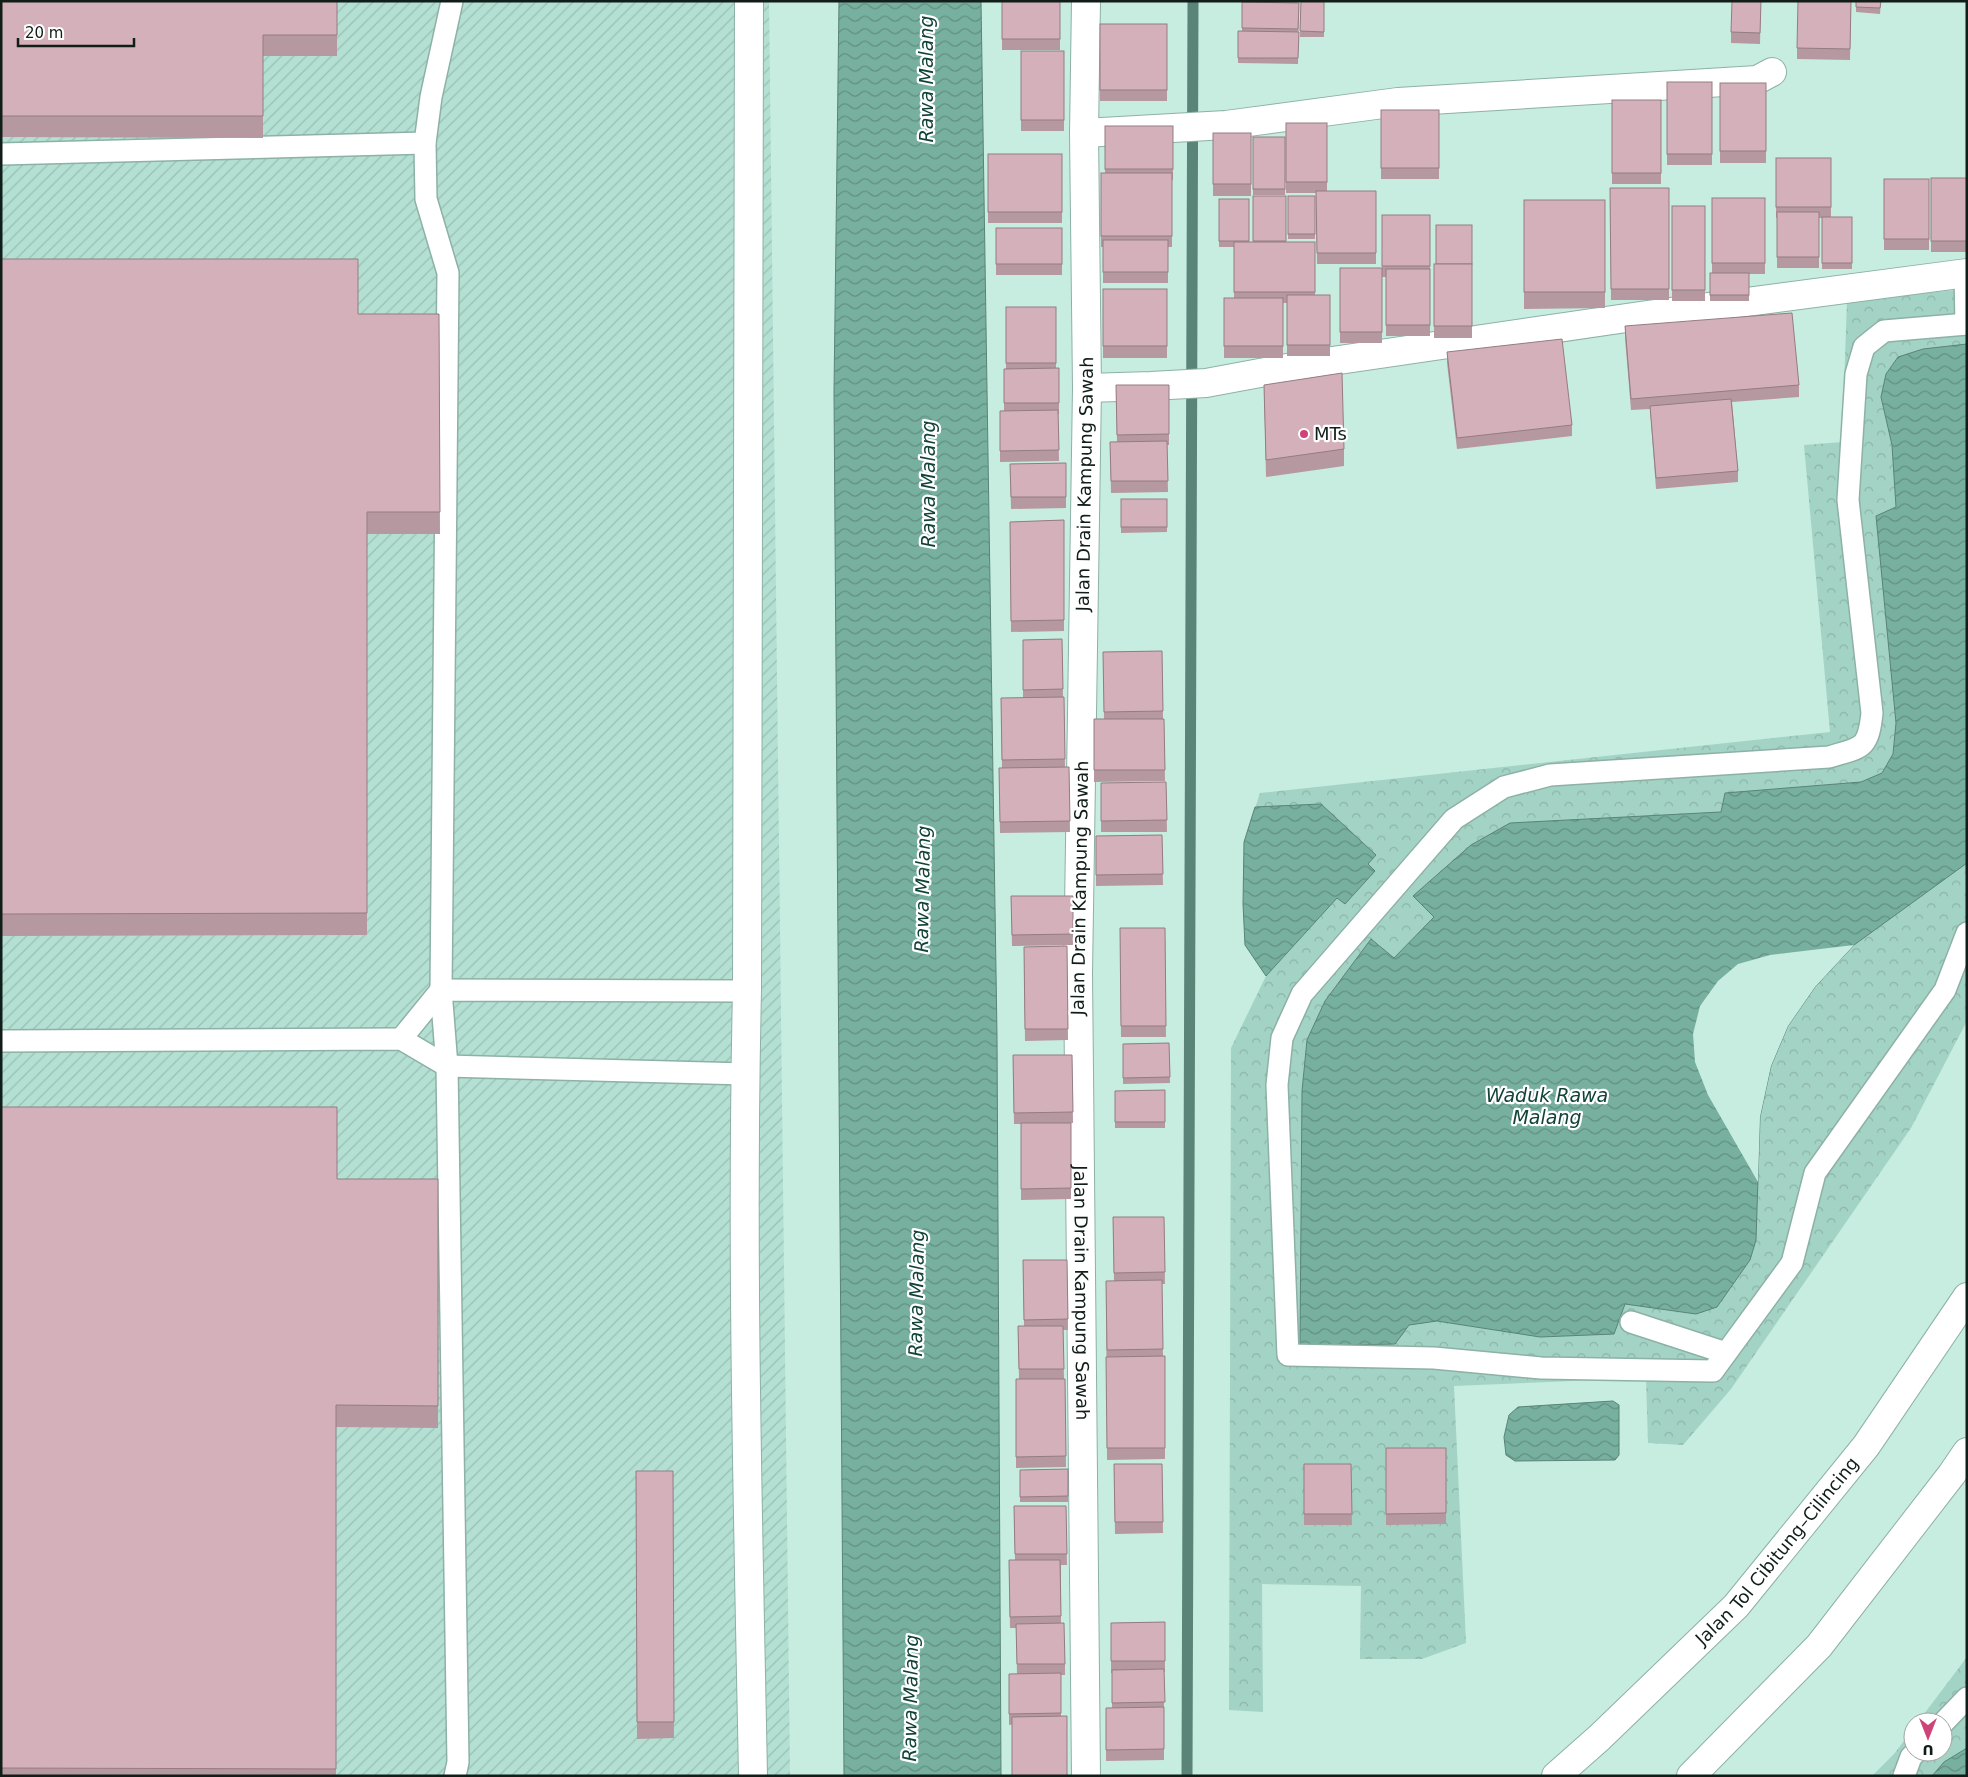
<svg xmlns="http://www.w3.org/2000/svg" width="1968" height="1777" font-family="'DejaVu Sans',sans-serif">
	<defs>
		<pattern id="industrial-furrows" width="10" height="10" patternUnits="userSpaceOnUse" patternTransform="scale(1.25)"><rect width="10" height="10" fill="#b3e0d2"/><path d="M-1 1l2-2M0 10L10 0M9 11l2-2" fill="none" stroke="#99c0b4"/></pattern>
		<pattern id="park-crowns" width="20" height="18" patternUnits="userSpaceOnUse" patternTransform="scale(1.25)"><rect width="20" height="18" fill="#a3d3c4"/><path d="M2 6a3 3 0 1 1 6 0M12 15a3 3 0 1 1 6 0" fill="none" stroke="#8bb5a8"/></pattern>
		<pattern id="water-waves" width="16" height="10" patternUnits="userSpaceOnUse" patternTransform="scale(1.25)"><rect width="16" height="10" fill="#78b09f"/><path d="M0 5q4-4 8 0t8 0" fill="none" stroke="#618f81"/></pattern>
	</defs>
	<rect width="100%" height="100%" fill="#c7ece0"/>
	<polygon fill="url(#industrial-furrows)" points="1,1 769,1 790,1776 1,1776"/>
	<g fill="url(#park-crowns)">
		<polygon points="1967,289 1967,1021 1911,1128 1731,1389 1683,1445 1648,1443 1646,1378 1454,1386 1466,1643 1422,1659 1360,1659 1361,1586 1262,1584 1263,1712 1229,1710 1231,1048 1266,976 1245,945 1243,904 1244,842 1260,793 1830,732 1804,445 1842,442 1847,301"/>
		<polygon points="1967,1657 1967,1776 1872,1776 1894,1754 1913,1729 1913,1752 1943,1752 1943,1722 1918,1722"/>
	</g>
	<g fill="url(#water-waves)" stroke="#598477">
		<polygon points="839,1 981,1 997,1036 1001,1776 844,1776 834,392"/>
		<polygon points="1967,344 1967,863 1854,945 1815,987 1788,1026 1771,1066 1760,1117 1756,1240 1750,1260 1717,1307 1696,1314 1625,1304 1614,1334 1540,1337 1437,1321 1409,1325 1395,1344 1300,1346 1302,1091 1307,1040 1325,1001 1371,939 1394,958 1434,917 1413,896 1471,845 1510,823 1721,812 1725,793 1861,782 1882,773 1893,754 1896,723 1876,516 1896,507 1892,445 1881,397 1886,374 1898,357 1923,349"/>
		<polygon points="1321,804 1376,855 1368,864 1375,871 1345,904 1337,898 1266,976 1245,945 1243,904 1244,842 1255,807"/>
		<polygon points="1613,1401 1619,1405 1619,1455 1615,1460 1515,1461 1506,1455 1504,1437 1509,1415 1518,1407"/>
		<polygon points="1967,1748 1967,1776 1932,1776 1944,1762"/>
	</g>
	<polygon fill="#c7ece0" points="1854,945 1815,987 1788,1026 1771,1066 1760,1117 1758,1182 1708,1095 1695,1062 1693,1034 1700,1006 1718,981 1738,964 1770,955"/>
	<g fill="none" stroke-linecap="round" stroke-linejoin="round">
		<polyline stroke="#598477" stroke-width="11" points="1187,1776 1193,1"/>
		<defs>
			<g id="lane">
				<polyline points="452,1 431,97 425,143 426,199 448,273 441,990 447,1066 458,1762 455,1776"/>
				<polyline points="1,154 425,143"/>
				<polyline points="1965,273 1966,324"/>
				<path d="M1967,324l-83,7 -20,16 -8,27 -8,126 24,213c-4,37 -10,34 -43,44l-279,18 -46,12 -50,32 -152,175 -20,44 -5,47 11,270 146,3 107,10 172,3 79,-108 23,-90 130,-183 22,-57"/>
				<polyline points="401,1039 441,990 747,991"/>
				<polyline points="1,1041 401,1039 447,1066 746,1074"/>
				<polyline points="1631,1322 1726,1353"/>
				<polyline points="1943,1723 1967,1698"/>
				<polyline points="1904,1776 1911,1757 1916,1752"/>
			</g>
			<g id="street">
				<path d="M749,1l-2,990c-6,261 1,523 6,785"/>
				<path id="s1" d="M1086,1l-2,132 3,255 -9,586 8,802"/>
				<polyline points="1084,133 1226,125 1398,102 1757,80 1772,72"/>
				<polyline points="1087,388 1151,386 1206,383 1298,366 1647,315 1967,273"/>
			</g>
			<g id="highway">
				<path id="s2" d="M1556,1776l43,-38 137,-132 130,-160 101,-149"/>
				<polyline points="1691,1776 1819,1646 1952,1474 1967,1452"/>
			</g>
		</defs>
		<use href="#lane" stroke="#8db1a6" stroke-width="24"/>
		<use href="#street" stroke="#8db1a6" stroke-width="30"/>
		<use href="#highway" stroke="#8db1a6" stroke-width="30"/>
		<use href="#lane" stroke="#fff" stroke-width="21"/>
		<use href="#street" stroke="#fff" stroke-width="28"/>
		<use href="#highway" stroke="#fff" stroke-width="28"/>
	</g>
	<g fill="#b698a0">
		<polygon points="1,1 337,1 337,56 263,56 263,138 1,137"/>
		<rect x="1002" y="1" width="58" height="49"/>
		<polygon points="1301,1 1324,1 1324,37 1300,37"/>
		<polygon points="1761,1 1760,44 1731,43 1731,32"/>
		<polygon points="1851,1 1850,60 1797,59 1797,48"/>
		<polygon points="1856,1 1881,1 1880,14 1856,12"/>
		<polygon points="1242,2 1299,3 1298,64 1238,63 1238,31 1242,32"/>
		<rect x="1100" y="24" width="67" height="77"/>
		<rect x="1021" y="51" width="43" height="80"/>
		<rect x="1667" y="82" width="45" height="83"/>
		<rect x="1720" y="83" width="46" height="80"/>
		<rect x="1612" y="100" width="49" height="84"/>
		<rect x="1381" y="110" width="58" height="69"/>
		<polygon points="1286,123 1327,123 1327,191 1376,191 1376,264 1317,264 1316,193 1286,193"/>
		<polygon points="1105,126 1173,126 1173,180 1172,180 1172,247 1168,247 1168,283 1103,283 1103,247 1101,247 1101,173 1105,173"/>
		<rect x="1213" y="133" width="38" height="63"/>
		<rect x="1253" y="137" width="32" height="58"/>
		<rect x="988" y="154" width="74" height="69"/>
		<polygon points="1776,158 1831,158 1831,217 1852,217 1852,269 1822,269 1822,218 1819,218 1819,268 1777,268 1777,218 1776,218"/>
		<rect x="1931" y="178" width="36" height="74"/>
		<rect x="1884" y="179" width="45" height="71"/>
		<polygon points="1610,188 1669,188 1669,300 1611,300"/>
		<polygon points="1253,196 1286,196 1286,242 1315,242 1315,295 1330,295 1330,356 1287,356 1287,303 1283,303 1283,358 1224,358 1224,298 1234,298 1234,247 1219,247 1219,199 1249,199 1249,242 1253,242"/>
		<rect x="1288" y="196" width="27" height="43"/>
		<polygon points="1712,198 1765,198 1765,274 1749,274 1749,301 1710,301 1710,273 1712,273"/>
		<polygon points="1524,200 1605,200 1605,308 1524,309"/>
		<rect x="1672" y="206" width="33" height="95"/>
		<polygon points="1382,215 1430,215 1430,336 1386,336 1386,277 1382,277 1382,343 1340,343 1340,268 1382,268"/>
		<polygon points="1472,225 1472,338 1434,338 1434,264 1436,264"/>
		<rect x="996" y="228" width="66" height="47"/>
		<polygon points="1,259 358,314 439,314 440,534 367,534 367,935 1,936"/>
		<rect x="1103" y="289" width="64" height="69"/>
		<polygon points="1006,307 1056,307 1056,368 1059,403 1059,414 1058,414 1059,461 1000,462 1000,411 1004,411 1004,369 1006,369"/>
		<polygon points="1625,326 1799,385 1799,397 1732,402 1738,471 1738,482 1656,489 1650,409 1631,410 1625,338"/>
		<polygon points="1447,352 1572,425 1572,436 1457,449 1447,363"/>
		<polygon points="1116,385 1169,385 1169,445 1167,445 1168,492 1111,493 1110,442 1117,442"/>
		<polygon points="1264,385 1344,449 1344,466 1266,477"/>
		<polygon points="1066,463 1066,508 1011,509 1010,464"/>
		<polygon points="1121,499 1167,499 1167,532 1121,533"/>
		<polygon points="1064,520 1064,631 1011,632 1010,522"/>
		<polygon points="1062,639 1063,697 1064,697 1065,767 1069,767 1070,832 1000,833 999,768 1002,768 1001,698 1023,698 1023,640"/>
		<polygon points="1162,651 1163,719 1164,719 1165,781 1094,782 1094,719 1104,719 1103,652"/>
		<polygon points="1166,782 1167,832 1101,832 1101,783"/>
		<polygon points="1162,835 1163,885 1096,886 1096,836"/>
		<polygon points="1011,896 1073,896 1073,945 1012,946"/>
		<polygon points="1120,928 1165,928 1166,1037 1121,1037"/>
		<polygon points="1067,946 1068,1040 1025,1041 1024,947"/>
		<polygon points="1169,1043 1170,1083 1123,1084 1123,1044"/>
		<polygon points="1013,1055 1072,1055 1073,1123 1071,1123 1071,1199 1021,1200 1021,1124 1014,1124"/>
		<polygon points="1165,1090 1165,1128 1115,1128 1115,1091"/>
		<polygon points="1,1107 337,1179 438,1179 438,1428 336,1427 336,1776 1,1776"/>
		<polygon points="1113,1217 1164,1217 1165,1284 1162,1284 1163,1356 1165,1356 1165,1459 1107,1460 1106,1281 1114,1281"/>
		<polygon points="1023,1260 1067,1260 1068,1330 1063,1330 1064,1379 1065,1379 1066,1467 1016,1468 1016,1379 1019,1379 1018,1326 1024,1326"/>
		<polygon points="1386,1448 1446,1448 1446,1524 1386,1525"/>
		<polygon points="1114,1464 1162,1464 1163,1533 1115,1534"/>
		<polygon points="1304,1464 1351,1464 1352,1525 1304,1525"/>
		<polygon points="1068,1469 1068,1502 1020,1502 1020,1470"/>
		<polygon points="636,1471 673,1471 674,1738 637,1739"/>
		<polygon points="1014,1506 1066,1506 1067,1565 1061,1565 1061,1623 1065,1664 1065,1675 1061,1675 1061,1716 1009,1725 1009,1674 1017,1674 1016,1628 1010,1628 1009,1560 1015,1560"/>
		<polygon points="1165,1622 1165,1672 1164,1672 1164,1760 1106,1761 1106,1708 1112,1708 1112,1673 1111,1673 1111,1623"/>
	</g>
	<g fill="#d4b1ba" stroke="#947c82">
		<polygon points="1,1 337,1 337,35 263,35 263,116 1,116"/>
		<rect x="1002" y="1" width="58" height="38"/>
		<polygon points="1301,1 1324,1 1324,32 1300,31"/>
		<polygon points="1732,1 1761,1 1760,33 1731,32"/>
		<polygon points="1798,1 1851,1 1850,49 1797,48"/>
		<polygon points="1856,1 1881,1 1880,8 1856,7"/>
		<polygon points="1242,2 1299,3 1298,29 1242,28"/>
		<rect x="1100" y="24" width="67" height="66"/>
		<polygon points="1238,31 1299,32 1298,58 1238,58"/>
		<rect x="1021" y="51" width="43" height="69"/>
		<rect x="1667" y="82" width="45" height="72"/>
		<rect x="1720" y="83" width="46" height="68"/>
		<rect x="1612" y="100" width="49" height="73"/>
		<rect x="1381" y="110" width="58" height="58"/>
		<rect x="1286" y="123" width="41" height="59"/>
		<rect x="1105" y="126" width="68" height="43"/>
		<rect x="1213" y="133" width="38" height="51"/>
		<rect x="1253" y="137" width="32" height="52"/>
		<rect x="988" y="154" width="74" height="58"/>
		<rect x="1776" y="158" width="55" height="49"/>
		<rect x="1101" y="173" width="71" height="63"/>
		<rect x="1931" y="178" width="36" height="63"/>
		<rect x="1884" y="179" width="45" height="60"/>
		<polygon points="1610,188 1669,188 1669,289 1611,289"/>
		<polygon points="1316,191 1376,191 1376,253 1317,253"/>
		<rect x="1253" y="196" width="33" height="45"/>
		<rect x="1288" y="196" width="27" height="38"/>
		<rect x="1712" y="198" width="53" height="65"/>
		<rect x="1219" y="199" width="30" height="42"/>
		<rect x="1524" y="200" width="81" height="92"/>
		<rect x="1672" y="206" width="33" height="84"/>
		<rect x="1777" y="212" width="42" height="45"/>
		<rect x="1382" y="215" width="48" height="51"/>
		<rect x="1822" y="217" width="30" height="46"/>
		<rect x="1436" y="225" width="36" height="39"/>
		<rect x="996" y="228" width="66" height="36"/>
		<rect x="1103" y="240" width="65" height="32"/>
		<rect x="1234" y="242" width="81" height="50"/>
		<polygon points="1,259 358,259 358,314 439,314 440,512 367,512 367,913 1,914"/>
		<rect x="1434" y="264" width="38" height="62"/>
		<rect x="1340" y="268" width="42" height="64"/>
		<rect x="1386" y="269" width="44" height="56"/>
		<rect x="1710" y="273" width="39" height="22"/>
		<rect x="1103" y="289" width="64" height="57"/>
		<rect x="1287" y="295" width="43" height="50"/>
		<rect x="1224" y="298" width="59" height="48"/>
		<rect x="1006" y="307" width="50" height="56"/>
		<polygon points="1792,313 1799,385 1631,399 1625,326"/>
		<polygon points="1562,339 1572,425 1457,438 1447,352"/>
		<polygon points="1059,368 1059,403 1004,403 1004,369"/>
		<polygon points="1342,373 1344,449 1266,460 1264,385"/>
		<polygon points="1116,385 1169,385 1169,434 1117,435"/>
		<polygon points="1731,399 1738,471 1656,478 1650,406"/>
		<polygon points="1058,410 1059,450 1000,451 1000,411"/>
		<polygon points="1167,441 1168,481 1111,481 1110,442"/>
		<polygon points="1066,463 1066,497 1011,497 1010,464"/>
		<rect x="1121" y="499" width="46" height="28"/>
		<polygon points="1064,520 1064,620 1011,621 1010,522"/>
		<polygon points="1062,639 1063,689 1023,690 1023,640"/>
		<polygon points="1162,651 1163,711 1104,712 1103,652"/>
		<polygon points="1064,697 1065,759 1002,760 1001,698"/>
		<polygon points="1094,719 1164,719 1165,770 1094,770"/>
		<polygon points="1069,767 1070,821 1000,822 999,768"/>
		<polygon points="1166,782 1167,820 1101,821 1101,783"/>
		<polygon points="1162,835 1163,874 1096,875 1096,836"/>
		<polygon points="1011,896 1073,896 1073,934 1012,935"/>
		<polygon points="1120,928 1165,928 1166,1026 1121,1026"/>
		<polygon points="1067,946 1068,1029 1025,1029 1024,947"/>
		<polygon points="1169,1043 1170,1077 1123,1078 1123,1044"/>
		<polygon points="1013,1055 1072,1055 1073,1112 1014,1113"/>
		<polygon points="1165,1090 1165,1122 1115,1122 1115,1091"/>
		<polygon points="1,1107 337,1107 337,1179 438,1179 438,1406 336,1405 336,1769 1,1768"/>
		<polygon points="1021,1123 1071,1123 1071,1188 1021,1189"/>
		<polygon points="1113,1217 1164,1217 1165,1272 1114,1273"/>
		<polygon points="1023,1260 1067,1260 1068,1319 1024,1320"/>
		<polygon points="1162,1280 1163,1349 1107,1350 1106,1281"/>
		<polygon points="1018,1326 1063,1326 1064,1369 1019,1369"/>
		<polygon points="1165,1356 1165,1448 1107,1448 1106,1357"/>
		<polygon points="1016,1379 1065,1379 1066,1456 1016,1457"/>
		<polygon points="1386,1448 1446,1448 1446,1513 1386,1514"/>
		<polygon points="1114,1464 1162,1464 1163,1522 1115,1522"/>
		<polygon points="1304,1464 1351,1464 1352,1514 1304,1514"/>
		<polygon points="1068,1469 1068,1496 1020,1497 1020,1470"/>
		<polygon points="636,1471 673,1471 674,1722 637,1722"/>
		<polygon points="1014,1506 1066,1506 1067,1554 1015,1554"/>
		<polygon points="1009,1560 1060,1560 1061,1616 1010,1617"/>
		<polygon points="1165,1622 1165,1661 1111,1661 1111,1623"/>
		<polygon points="1064,1623 1065,1664 1017,1664 1016,1624"/>
		<polygon points="1164,1669 1165,1702 1112,1703 1112,1670"/>
		<polygon points="1061,1673 1061,1713 1009,1714 1009,1674"/>
		<polygon points="1164,1707 1164,1749 1106,1750 1106,1708"/>
		<polygon points="1067,1716 1067,1776 1012,1776 1012,1717"/>
	</g>
	<circle fill="#ce4378" stroke="#fff" stroke-width="2" cx="1304" cy="434" r="5"/>
	<g text-anchor="middle" stroke-width="4.5" stroke-linejoin="round" paint-order="stroke">
		<g font-size="18" fill="#101d19" stroke="#fff" text-anchor="start">
			<text x="1314" y="440">MTs</text>
		</g>
		<g font-size="18" fill="#101d19" stroke="#fff">
			<text transform="translate(1085 484) rotate(-89)" y="6">Jalan Drain Kampung Sawah</text>
			<text transform="translate(1080 888) rotate(-89)" y="6">Jalan Drain Kampung Sawah</text>
			<text dy="6" stroke="none"><textPath href="#s1" startOffset="1292">Jalan Drain Kampung Sawah</textPath></text>
			<text dy="6" stroke="none"><textPath href="#s2" startOffset="316">Jalan Tol Cibitung–Cilincing</textPath></text>
		</g>
		<g font-size="19" font-style="italic" fill="#114337" stroke="#fff">
			<text transform="translate(926 79) rotate(-90)" y="7">Rawa Malang</text>
			<text transform="translate(928 484) rotate(-90)" y="7">Rawa Malang</text>
			<text transform="translate(922 889) rotate(-89)" y="7">Rawa Malang</text>
			<text x="1547" y="1102">Waduk Rawa<tspan x="1547" dy="22">Malang</tspan></text>
			<text transform="translate(916 1293) rotate(-89)" y="7">Rawa Malang</text>
			<text transform="translate(910 1698) rotate(-89)" y="7">Rawa Malang</text>
		</g>
	</g>
	<rect width="1968" height="1777" fill="none" stroke="#101d19" stroke-width="5"/>
	<g transform="translate(1928 1737) rotate(180)"><circle r="24" fill="#ffffff" stroke="#9fa5a3"/>
	<path d="M0-4L9 19L0 12L-9 19Z" fill="#ce4378"/>
	<text y="-8" font-size="14" font-weight="bold" text-anchor="middle" fill="#101d19">U</text>
	</g>
	<path d="M18 38v8h116v-8" fill="none" stroke="#101d19" stroke-width="2.5"/>
	<text x="25" y="38" font-size="15" fill="#101d19" stroke="#ffffff" stroke-width="4" paint-order="stroke">20 m</text>
</svg>
